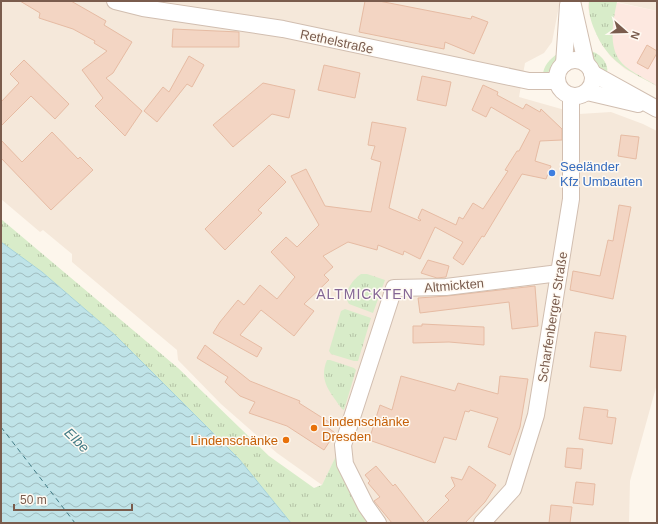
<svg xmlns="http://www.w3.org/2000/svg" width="658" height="524" font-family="Helvetica,sans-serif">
	<defs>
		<pattern id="grass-tufts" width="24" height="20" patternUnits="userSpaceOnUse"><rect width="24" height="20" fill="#d8ecc9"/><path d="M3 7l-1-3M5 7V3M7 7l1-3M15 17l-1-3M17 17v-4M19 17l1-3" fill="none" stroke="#b4c2a5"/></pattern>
		<pattern id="water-waves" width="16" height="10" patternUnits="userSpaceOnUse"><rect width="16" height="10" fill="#bfe3e8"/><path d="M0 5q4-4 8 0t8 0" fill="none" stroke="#a0bbbe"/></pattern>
	</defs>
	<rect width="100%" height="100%" fill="#fdf6ec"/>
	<g fill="#f5e8da">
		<polygon points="1,1 560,1 552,42 544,53 525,63 519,97 579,114 611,112 643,124 657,131 657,384 630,481 629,523 368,523 347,487 339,457 336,457 322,485 277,453 221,404 178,360 177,350 72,262 72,254 43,230 40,232 1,199"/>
		<polygon points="609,1 657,1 657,11 617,2"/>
	</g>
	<polygon fill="#fde8e0" points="589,1 609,1 657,11 657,86 625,69 611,57 599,40 588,8"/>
	<g fill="url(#grass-tufts)">
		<path d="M589,1l28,1c-4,18 -9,45 4,60 6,8 27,18 36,24 -28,-15 -49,-24 -62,-55 -4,-9 -7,-19 -6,-30z"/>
		<path d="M591,51c10,3 18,13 16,22 -10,-5 -14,-11 -16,-22z"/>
		<path d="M557,54l2,9 -6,6 -10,6c0,-9 7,-16 14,-21z"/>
		<polygon points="1,219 178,368 269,456 314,488 322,485 336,456 339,457 347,487 368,523 291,523 239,459 115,335 42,272 1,242"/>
		<path d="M361,274h6l18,6 -12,33 -24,-9c-7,-10 3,-24 12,-30z"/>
		<polygon points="345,309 371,318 358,361 354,361 331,354 329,351 341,311"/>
		<path d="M327,360h3l24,8 2,2 -12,40 -2,-1c-11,-16 -24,-28 -15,-49z"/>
	</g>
	<polygon fill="url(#water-waves)" stroke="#a5d3da" points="1,242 42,272 115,335 239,459 291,523 1,523"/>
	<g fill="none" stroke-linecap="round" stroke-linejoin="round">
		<polyline stroke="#437c86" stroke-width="1" stroke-dasharray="5 4" stroke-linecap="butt" points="1,427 75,523"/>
	</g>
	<g fill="#f3d5c3" stroke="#e6bba3">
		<polygon points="20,1 71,1 106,21 104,25 132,42 113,73 106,78 142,111 125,136 95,106 103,98 82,70 107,51 94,43 95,41 73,29 39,18 40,13"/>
		<polygon points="365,1 379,1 471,19 472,16 488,22 474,54 445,42 444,49 359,32"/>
		<polygon points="173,29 239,32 239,47 172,47"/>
		<polygon points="647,45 657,51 657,53 648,69 637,63"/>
		<polygon points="189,56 204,65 192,87 187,84 157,122 144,111 163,87 169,92"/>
		<polygon points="24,60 69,104 55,119 31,96 1,126 1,102 19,83 10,74"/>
		<polygon points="324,65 360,73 355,98 318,90"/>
		<polygon points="422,76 451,82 446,106 417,100"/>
		<polygon points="263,83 295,90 289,118 272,114 233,147 213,125"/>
		<polygon points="483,85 498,92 497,95 523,109 526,104 540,112 541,109 562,129 562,140 540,141 535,161 551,166 546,179 522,174 484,237 482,236 463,265 453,258 463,242 435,227 420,259 404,251 403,255 378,245 377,250 348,242 323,256 333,267 324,275 329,280 304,304 314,311 294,336 261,310 240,335 262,348 257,357 213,333 220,322 238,300 244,305 260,285 277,299 295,277 271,252 286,237 297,247 319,225 291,176 306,169 325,206 371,212 381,162 371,159 375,146 368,145 372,122 406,128 389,208 420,221 421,220 418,218 422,209 456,225 459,217 463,219 473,203 483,209 508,171 505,170 517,151 519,151 530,130 491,107 486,117 472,110"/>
		<polygon points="52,132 78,159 80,157 93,170 51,210 1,158 1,140 22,162"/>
		<polygon points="621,135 639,137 636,159 618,156"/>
		<polygon points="269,165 286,182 258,210 262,213 225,250 205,229"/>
		<polygon points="619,205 631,207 613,299 570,290 573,271 600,276 608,240 613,241"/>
		<polygon points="428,260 449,266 446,277 437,278 421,273"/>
		<polygon points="535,286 538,326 512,329 509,302 420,313 418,298 447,296"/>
		<polygon points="422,324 484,327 484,345 449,342 413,343 413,326 422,326"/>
		<polygon points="595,332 626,336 621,371 590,367"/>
		<polygon points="205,345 250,381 300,401 299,403 329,422 326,426 335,433 324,450 287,426 249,413 255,402 240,396 225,382 228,377 197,358"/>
		<polygon points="401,376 455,391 458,383 498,394 500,376 528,379 520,427 510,455 488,447 498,418 470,410 469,412 465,411 456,440 444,437 435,463 369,440 380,405 392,410"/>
		<polygon points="584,407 608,410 607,417 616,418 612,444 579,439"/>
		<polygon points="567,448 583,449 581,469 565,467"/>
		<polygon points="376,466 393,486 395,484 425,523 392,523 374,501 380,497 368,483 370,481 365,475"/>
		<polygon points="469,466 496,485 485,502 465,523 426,523 449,500 445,496 455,486 451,477 462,480"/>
		<polygon points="576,482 595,484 593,505 573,503"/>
		<polygon points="551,505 572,507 570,523 549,523"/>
	</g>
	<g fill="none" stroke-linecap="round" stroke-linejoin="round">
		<defs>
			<g id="minor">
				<polyline points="115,1 143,8 283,29 529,81 557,81"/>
				<polyline points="572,1 586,63"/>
				<circle cx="575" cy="78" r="18"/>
				<polyline points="564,64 568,5"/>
				<polyline points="592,73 657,109"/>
				<polyline points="587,92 638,104"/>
				<polyline points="378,523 366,506 345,464 343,445 394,288 446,287 559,273"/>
				<polyline points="482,523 513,489 536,415 571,199 571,96"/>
			</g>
		</defs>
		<use href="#minor" stroke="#d1beb0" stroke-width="18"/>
		<use href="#minor" stroke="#fff" stroke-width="16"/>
	</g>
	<circle fill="#3f7fe0" stroke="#fffaf3" stroke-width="1.5" cx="552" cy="173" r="4"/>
	<g fill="#e8710a" stroke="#fffaf3" stroke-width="1.5">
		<circle cx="314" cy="428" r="4"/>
		<circle cx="286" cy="440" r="4"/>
	</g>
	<g text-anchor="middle" stroke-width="3" stroke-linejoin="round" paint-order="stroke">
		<g font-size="13" fill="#7a5c4d" stroke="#fffaf3">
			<text transform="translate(337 41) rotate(12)" y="5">Rethelstraße</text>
			<text transform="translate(454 285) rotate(-5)" y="5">Altmickten</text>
			<text transform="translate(552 317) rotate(-81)" y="5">Scharfenberger Straße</text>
		</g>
		<g font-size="13" fill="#366cbe" stroke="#fffaf3" text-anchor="start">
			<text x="560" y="171">Seeländer<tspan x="560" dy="15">Kfz Umbauten</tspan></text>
		</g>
		<g font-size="13" fill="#c56008" stroke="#fffaf3" text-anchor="start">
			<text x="322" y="426">Lindenschänke<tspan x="322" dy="15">Dresden</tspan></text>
			<text x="278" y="445" text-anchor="end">Lindenschänke</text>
		</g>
		<g font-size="14" letter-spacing="1" fill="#846695" stroke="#fffaf3">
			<text x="365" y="299">ALTMICKTEN</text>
		</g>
		<g font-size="14" font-style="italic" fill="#437c86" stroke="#fffaf3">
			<text transform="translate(77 440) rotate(44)" y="5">Elbe</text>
		</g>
	</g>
	<rect width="658" height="524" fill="none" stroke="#7a5c4d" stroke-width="4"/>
	<g transform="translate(626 32) rotate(110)" stroke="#fffaf3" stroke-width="3" paint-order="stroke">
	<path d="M0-3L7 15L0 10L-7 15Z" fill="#7a5c4d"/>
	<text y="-6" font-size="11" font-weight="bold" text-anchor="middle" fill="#7a5c4d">N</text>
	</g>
	<path d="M14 504v6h118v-6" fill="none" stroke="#7a5c4d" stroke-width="2"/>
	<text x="20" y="504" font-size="12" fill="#7a5c4d" stroke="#fffaf3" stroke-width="3" paint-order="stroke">50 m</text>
</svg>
